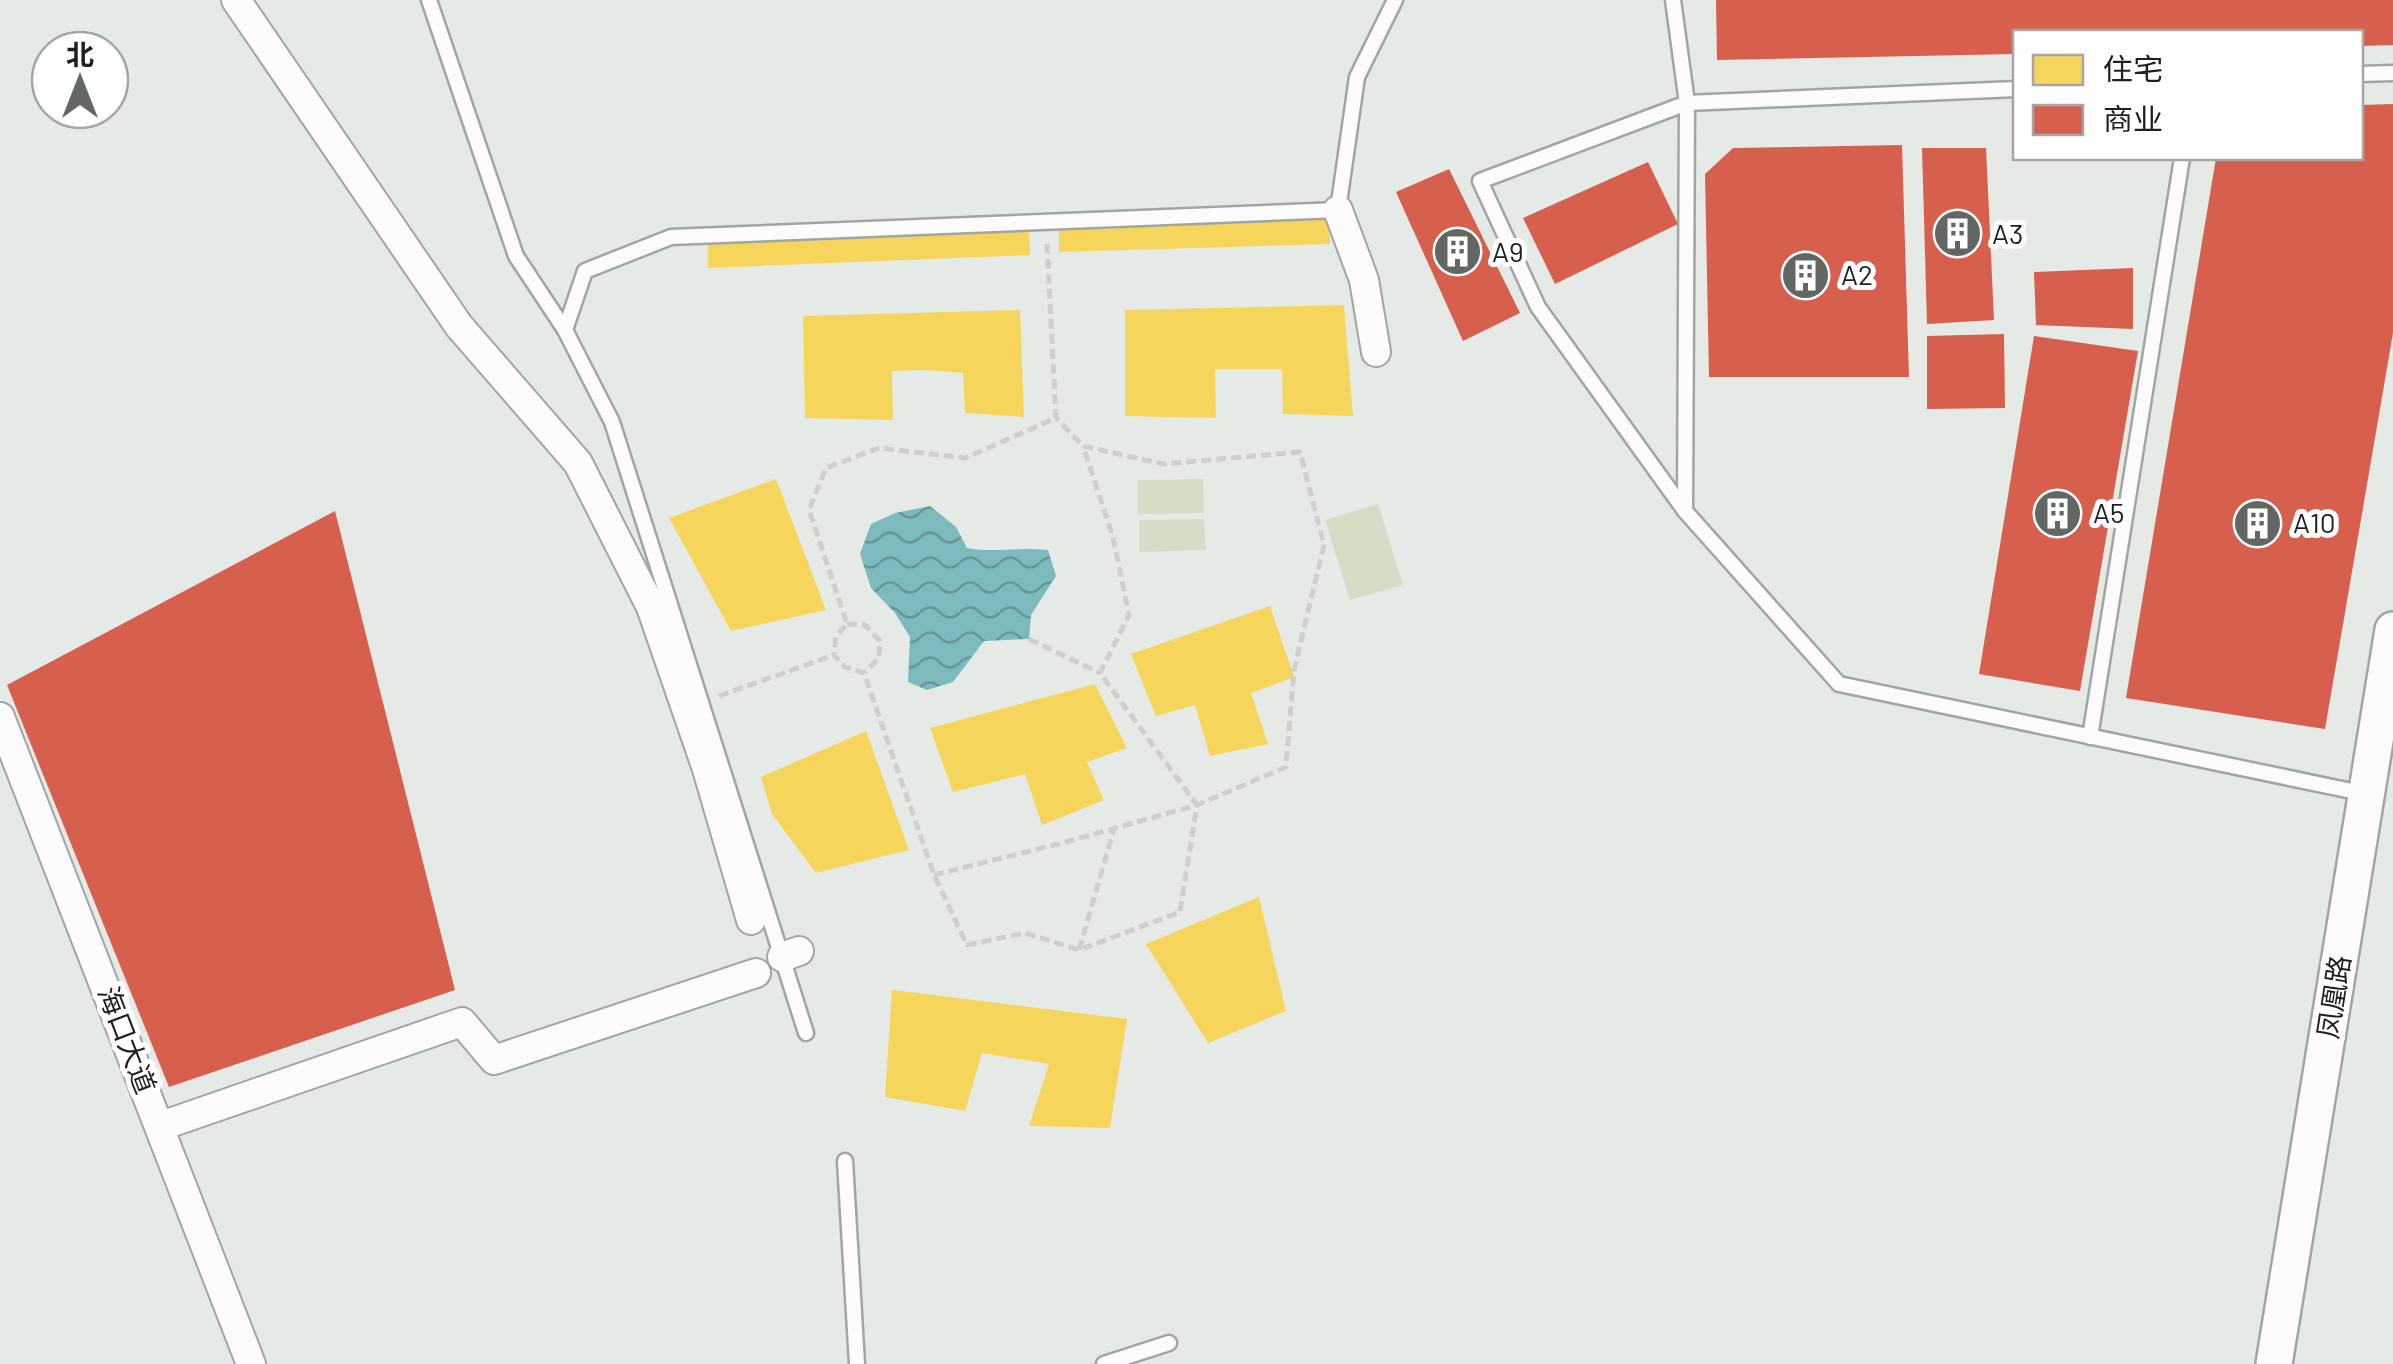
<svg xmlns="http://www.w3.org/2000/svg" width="2393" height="1364" font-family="Barlow,'Noto Sans SC',sans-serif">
	<defs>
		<pattern id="water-waves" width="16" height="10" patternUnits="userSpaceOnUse" patternTransform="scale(2.5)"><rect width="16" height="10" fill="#7dbabe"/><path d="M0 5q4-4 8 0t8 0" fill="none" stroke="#66979a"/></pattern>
	</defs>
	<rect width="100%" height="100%" fill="#e5eae7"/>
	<g fill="#d4dec7">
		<polygon points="1203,479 1204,513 1138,514 1138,480"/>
		<polygon points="1378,504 1403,585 1350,600 1325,520"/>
		<polygon points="1204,519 1206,550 1139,552 1139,520"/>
	</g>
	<path fill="url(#water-waves)" d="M930,506l26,21 11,21c28,5 53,-1 81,2l8,26 -25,39 -2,24 -45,2 -31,41 -26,8 -19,-8 2,-45 -15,-24 -24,-25 -11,-34 11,-30 24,-11z"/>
	<g fill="#f6d55c">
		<polygon points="1329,216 1330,244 1059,252 1059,227"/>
		<polygon points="1029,229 1030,255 708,268 708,242"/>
		<polygon points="1344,305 1353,416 1283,414 1282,369 1215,369 1216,418 1125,416 1125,310"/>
		<polygon points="1020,310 1024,417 965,413 963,373 924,370 892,371 893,420 805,418 803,316"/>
		<polygon points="776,479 826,610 731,631 669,518"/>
		<polygon points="1270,606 1294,677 1251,693 1268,744 1210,756 1195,705 1156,716 1131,654"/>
		<polygon points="1095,684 1127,748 1087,762 1104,800 1042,825 1025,774 953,792 930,728"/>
		<polygon points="866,731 909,850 816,873 772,814 761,777"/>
		<polygon points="1259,897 1286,1011 1208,1043 1146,944"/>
		<polygon points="892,990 1127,1019 1110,1128 1029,1126 1049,1064 982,1053 965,1111 885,1097"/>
	</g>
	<g fill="#d6604d">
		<polygon points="1716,0 2393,0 2393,45 2360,46 2360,32 2016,32 2016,54 1717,60"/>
		<polygon points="2393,104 2393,333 2325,729 2126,698 2216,158 2360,158 2360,105"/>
		<polygon points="1902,145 1909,377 1709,377 1705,174 1733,148"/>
		<polygon points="1922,148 1986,148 1994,320 1927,324"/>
		<polygon points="1648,162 1678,224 1555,284 1523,218"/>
		<polygon points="1449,169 1520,313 1463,341 1396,192"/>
		<polygon points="2133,268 2133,329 2036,325 2034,272"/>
		<polygon points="2004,334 2005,408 1927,409 1927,336"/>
		<polygon points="2034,336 2138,351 2080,691 1979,674"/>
		<polygon points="335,511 455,990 169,1087 7,685"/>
	</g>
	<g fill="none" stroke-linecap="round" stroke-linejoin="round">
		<defs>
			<g id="service">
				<polyline points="429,0 516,256 565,330"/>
				<polyline points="1673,0 1687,103 1685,511"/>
				<polyline points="2360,74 2393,73"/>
				<polyline points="2016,89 1687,103 1480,181 1538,307 1685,511 1839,684 2366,794"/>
				<polyline points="2090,737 2182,158"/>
				<polyline points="806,1033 612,422 565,330 585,271 671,237 1338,210 1357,77 1395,0"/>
				<polyline points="845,1161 857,1364"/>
				<polyline points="1104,1364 1169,1343"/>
			</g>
			<g id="minor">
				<polyline points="236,0 459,326 578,463 651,607 707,769 751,920"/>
				<polyline points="1338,210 1364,280 1376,352"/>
				<polyline points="0,717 251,1364"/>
				<polyline points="782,957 799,951"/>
				<polyline points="161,1126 462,1022 494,1060 756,973"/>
			</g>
			<polyline id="tertiary" points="2274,1364 2393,630"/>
		</defs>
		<use href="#service" stroke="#a2a6a3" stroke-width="19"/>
		<use href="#minor" stroke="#a2a6a3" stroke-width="32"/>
		<use href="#tertiary" stroke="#a2a6a3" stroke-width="40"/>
		<g stroke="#cecfce" stroke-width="5" stroke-dasharray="10 5" stroke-linecap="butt">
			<polyline points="1047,244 1056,418 965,458 879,448 826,468 809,510 847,624 836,636 834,655 845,667 864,673 934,875 967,945 1025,933 1079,950 1180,912 1197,805 1286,767 1294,670 1324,545 1300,452 1163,464 1083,446 1056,418"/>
			<polyline points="847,624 865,625 880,641 879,658 864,673"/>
			<polyline points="1029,639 1100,673"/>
			<polyline points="719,696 834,655"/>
			<polyline points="934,875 1066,842 1197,805 1100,673 1129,615 1113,537 1083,446"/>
			<polyline points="1079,950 1114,829"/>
		</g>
		<use href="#service" stroke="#fbfcfb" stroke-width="14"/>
		<use href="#minor" stroke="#fbfcfb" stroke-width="28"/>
		<use href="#tertiary" stroke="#fbfcfb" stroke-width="35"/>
	</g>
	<defs>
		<symbol id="building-disc" viewBox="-11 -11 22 22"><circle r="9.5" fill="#636764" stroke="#fff"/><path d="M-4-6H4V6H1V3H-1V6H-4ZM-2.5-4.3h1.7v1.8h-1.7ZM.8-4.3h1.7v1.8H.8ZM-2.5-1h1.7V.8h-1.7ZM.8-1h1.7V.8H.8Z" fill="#fff"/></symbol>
	</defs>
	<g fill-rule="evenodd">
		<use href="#building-disc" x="1930" y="206" width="55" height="55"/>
		<use href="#building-disc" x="1430" y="224" width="55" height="55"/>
		<use href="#building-disc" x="1778" y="248" width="55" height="55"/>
		<use href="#building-disc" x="2030" y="486" width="55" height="55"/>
		<use href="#building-disc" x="2230" y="496" width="55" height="55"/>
	</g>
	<g text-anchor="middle" stroke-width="10" stroke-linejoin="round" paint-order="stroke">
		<g font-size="28" fill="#1d201e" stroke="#fff" text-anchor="start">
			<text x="1992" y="244">A3</text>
			<text x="1492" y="262">A9</text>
			<text x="1841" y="285">A2</text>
			<text x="2093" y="523">A5</text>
			<text x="2293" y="533">A10</text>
		</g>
		<g font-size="28" fill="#1d201e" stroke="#fff">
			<text transform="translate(2334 997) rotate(-81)" y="10">凤凰路</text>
			<text transform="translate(127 1040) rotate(69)" y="10">海口大道</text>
		</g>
	</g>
	<rect x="2013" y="30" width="350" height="130" fill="#ffffff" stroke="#a5a6a5" stroke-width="2.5"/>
	<rect x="2033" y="55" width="50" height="30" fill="#f6d55c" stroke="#a5a6a5" stroke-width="2.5"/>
	<text x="2103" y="80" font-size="30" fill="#1d201e">住宅</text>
	<rect x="2033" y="105" width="50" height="30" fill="#d6604d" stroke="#a5a6a5" stroke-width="2.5"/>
	<text x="2103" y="130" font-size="30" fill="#1d201e">商业</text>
	<g transform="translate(80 80)"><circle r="48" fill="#ffffff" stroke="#a5a6a5" stroke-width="2.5"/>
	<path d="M0-8L18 38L0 25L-18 38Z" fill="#636764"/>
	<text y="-15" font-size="28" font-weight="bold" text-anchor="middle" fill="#1d201e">北</text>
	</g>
</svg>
